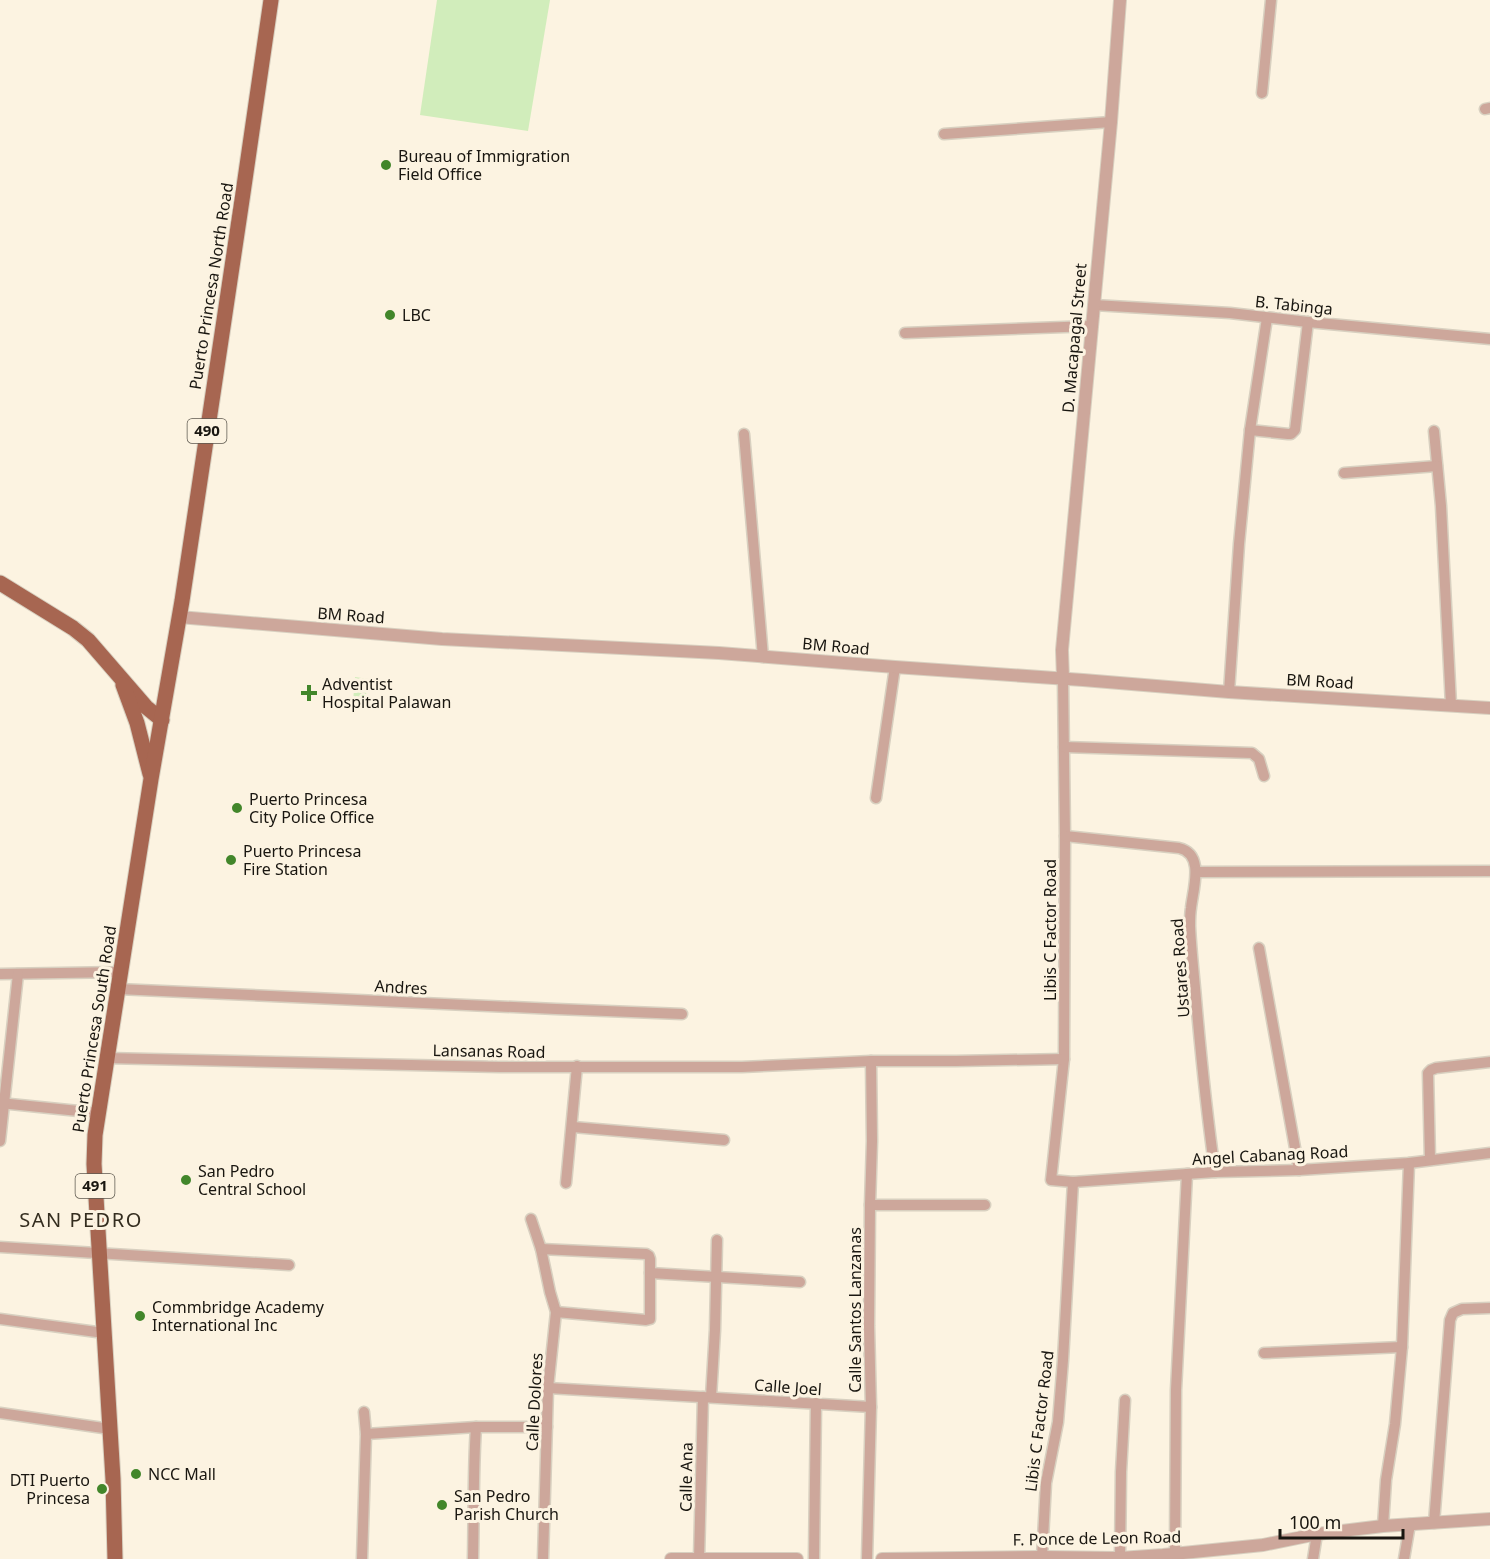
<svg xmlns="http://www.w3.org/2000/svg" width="1490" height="1559" font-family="'Noto Sans',sans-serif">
	<rect width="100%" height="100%" fill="#fcf3e1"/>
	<g fill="#d1edbb">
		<polygon points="437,0 550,0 528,131 420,115"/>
		<polygon points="355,677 368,679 365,703 353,702"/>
	</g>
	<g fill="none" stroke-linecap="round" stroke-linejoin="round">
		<defs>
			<g id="minor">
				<polyline points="1262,93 1271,0"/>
				<polyline points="1485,109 1490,108"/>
				<polyline points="944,134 1111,122"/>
				<polyline points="1094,305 1230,313 1308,322 1490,339"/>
				<polyline points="905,333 1092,326"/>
				<polyline points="1250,430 1288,434 1291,434 1295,430 1308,322"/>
				<polyline points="1434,431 1441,506 1451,705"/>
				<polyline points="744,434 763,657"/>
				<polyline points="1344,473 1437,466"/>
				<polyline points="1063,679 1065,836 1064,1059 1051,1180 1073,1182 1215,1172 1299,1170 1409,1163 1490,1153"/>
				<polyline points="1229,692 1239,544 1250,430 1267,318"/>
				<polyline points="1064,747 1252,753 1259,759 1264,776"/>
				<polyline points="876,798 895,667"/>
				<path d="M1065,836l114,12c26,6 14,41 12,60 -1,6 -1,12 -1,18 1,24 4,49 6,73 5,58 11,116 19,173"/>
				<polyline points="1196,872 1490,871"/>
				<polyline points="1259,948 1299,1170"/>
				<polyline points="0,974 121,972"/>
				<polyline points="118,989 556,1009 682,1014"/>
				<polyline points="106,1058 500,1067 742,1067 871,1061 956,1061 1064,1059"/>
				<polyline points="0,1103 98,1113"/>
				<polyline points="573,1127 724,1140"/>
				<polyline points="0,1141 18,974"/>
				<polyline points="1430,1160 1428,1073 1431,1070 1436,1068 1490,1062"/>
				<polyline points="566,1183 577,1066"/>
				<polyline points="870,1205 985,1205"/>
				<polyline points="531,1219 541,1249 550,1292 556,1312 548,1388 543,1559"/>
				<polyline points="0,1247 289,1265"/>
				<polyline points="541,1249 646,1254 649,1256 650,1259 650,1319 646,1320 556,1312"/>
				<polyline points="650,1273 800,1282"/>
				<polyline points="0,1319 104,1333"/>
				<polyline points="1264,1353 1402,1347"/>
				<polyline points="548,1388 871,1407"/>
				<polyline points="711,1397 715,1330 717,1240"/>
				<polyline points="0,1413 110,1429"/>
				<polyline points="366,1434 476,1427 547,1427"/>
				<polyline points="1434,1523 1450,1320 1453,1313 1462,1309 1490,1308"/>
				<polyline points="1383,1526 1386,1480 1395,1424 1402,1347 1409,1163"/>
				<polyline points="1175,1554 1176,1390 1187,1174"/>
				<polyline points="1042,1557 1046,1483 1058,1422 1063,1360 1073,1182"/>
				<polyline points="1120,1558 1121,1472 1125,1400"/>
				<polyline points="362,1559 366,1434 364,1412"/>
				<path d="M473,1559c1,-44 0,-88 3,-132"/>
				<polyline points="699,1559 703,1397"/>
				<polyline points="814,1559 816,1403"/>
				<polyline points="867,1559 871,1407 869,1326 870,1205 872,1141 871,1061"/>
				<polyline points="1313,1559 1317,1534"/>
				<polyline points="1404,1559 1410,1524"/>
			</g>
			<g id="tertiary">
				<polyline points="179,617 442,639 719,653 895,667 1083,680 1229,692 1490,708"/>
				<polyline points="1063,679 1062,650 1111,122 1120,0"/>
				<polyline points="671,1559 797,1559"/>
				<polyline points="882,1559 1042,1557 1120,1558 1163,1555 1263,1545 1317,1534 1383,1526 1490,1519"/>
			</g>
			<g id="primary">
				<polyline points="0,583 73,628 88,640 146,707 162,720"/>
				<polyline points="123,685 137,723 150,774"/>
				<polyline points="115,1559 113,1479 94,1164 95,1135 151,779 182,601 242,200 271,0"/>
			</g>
		</defs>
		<use href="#minor" stroke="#d8d0c0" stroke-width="13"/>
		<use href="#tertiary" stroke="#d8d0c0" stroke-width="14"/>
		<use href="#primary" stroke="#d8d0c0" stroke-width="17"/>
		<use href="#minor" stroke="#cda79b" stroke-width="10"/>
		<use href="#tertiary" stroke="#cda79b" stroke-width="12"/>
		<use href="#primary" stroke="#a76651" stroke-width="15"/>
	</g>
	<g fill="#42862a" stroke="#fcf3e1" stroke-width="2">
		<circle cx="386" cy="165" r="6"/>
		<circle cx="390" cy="315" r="6"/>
		<path d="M306 684h6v6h6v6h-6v6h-6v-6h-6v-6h6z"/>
		<circle cx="237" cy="808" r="6"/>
		<circle cx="231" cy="860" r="6"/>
		<circle cx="186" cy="1180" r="6"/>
		<circle cx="140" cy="1316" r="6"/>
		<circle cx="136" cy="1474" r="6"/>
		<circle cx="102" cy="1489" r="6"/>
		<circle cx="442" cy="1505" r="6"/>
	</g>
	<g text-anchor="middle" stroke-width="6" stroke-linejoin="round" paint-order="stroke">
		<g fill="#fcf3e1" stroke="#5d584f" stroke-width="1.5">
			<rect x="187.5" y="419" width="39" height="24" rx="4.5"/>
			<rect x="75.5" y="1174" width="39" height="24" rx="4.5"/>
		</g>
		<g font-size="15" font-weight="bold" fill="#191610">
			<text x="207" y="436">490</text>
			<text x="95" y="1191">491</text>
		</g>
		<g font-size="16" fill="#191610" stroke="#fcf3e1" text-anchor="start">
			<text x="398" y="162">Bureau of Immigration<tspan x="398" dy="18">Field Office</tspan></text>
			<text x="402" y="321">LBC</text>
			<text x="322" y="690">Adventist<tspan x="322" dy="18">Hospital Palawan</tspan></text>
			<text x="249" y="805">Puerto Princesa<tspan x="249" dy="18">City Police Office</tspan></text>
			<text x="243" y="857">Puerto Princesa<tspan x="243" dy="18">Fire Station</tspan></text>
			<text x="198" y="1177">San Pedro<tspan x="198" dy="18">Central School</tspan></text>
			<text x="152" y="1313">Commbridge Academy<tspan x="152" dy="18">International Inc</tspan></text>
			<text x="148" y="1480">NCC Mall</text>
			<text x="90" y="1486" text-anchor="end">DTI Puerto<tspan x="90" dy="18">Princesa</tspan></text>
			<text x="454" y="1502">San Pedro<tspan x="454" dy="18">Parish Church</tspan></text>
		</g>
		<g font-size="16" fill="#191610" stroke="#fcf3e1">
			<text transform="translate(211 286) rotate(-81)" y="6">Puerto Princesa North Road</text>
			<text transform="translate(1294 305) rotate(6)" y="6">B. Tabinga</text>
			<text transform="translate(1074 338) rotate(-85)" y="6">D. Macapagal Street</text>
			<text transform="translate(351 615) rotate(4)" y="6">BM Road</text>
			<text transform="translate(836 646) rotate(5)" y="6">BM Road</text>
			<text transform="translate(1320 681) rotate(3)" y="6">BM Road</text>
			<text transform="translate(1050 930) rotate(-90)" y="6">Libis C Factor Road</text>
			<text transform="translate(1180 968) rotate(-94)" y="6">Ustares Road</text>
			<text transform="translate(401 987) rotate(3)" y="6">Andres</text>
			<text transform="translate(94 1029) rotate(-81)" y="6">Puerto Princesa South Road</text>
			<text transform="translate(489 1051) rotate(1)" y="6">Lansanas Road</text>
			<text transform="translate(1270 1155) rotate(-3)" y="6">Angel Cabanag Road</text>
			<text transform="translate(855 1310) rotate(-90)" y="6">Calle Santos Lanzanas</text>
			<text transform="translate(788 1387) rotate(4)" y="6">Calle Joel</text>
			<text transform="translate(534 1402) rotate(-87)" y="6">Calle Dolores</text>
			<text transform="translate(1039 1421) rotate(-83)" y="6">Libis C Factor Road</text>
			<text transform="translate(686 1477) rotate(-89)" y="6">Calle Ana</text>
			<text transform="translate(1097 1538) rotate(-1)" y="6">F. Ponce de Leon Road</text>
		</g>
		<g font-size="20" letter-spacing="1.5" fill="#342d1f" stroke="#fcf3e1">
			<text x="81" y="1227">SAN PEDRO</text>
		</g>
	</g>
	<path d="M1280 1529v9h123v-9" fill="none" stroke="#191610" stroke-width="3"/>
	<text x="1289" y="1529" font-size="18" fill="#191610" stroke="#fcf3e1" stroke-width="4.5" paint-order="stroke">100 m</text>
</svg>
